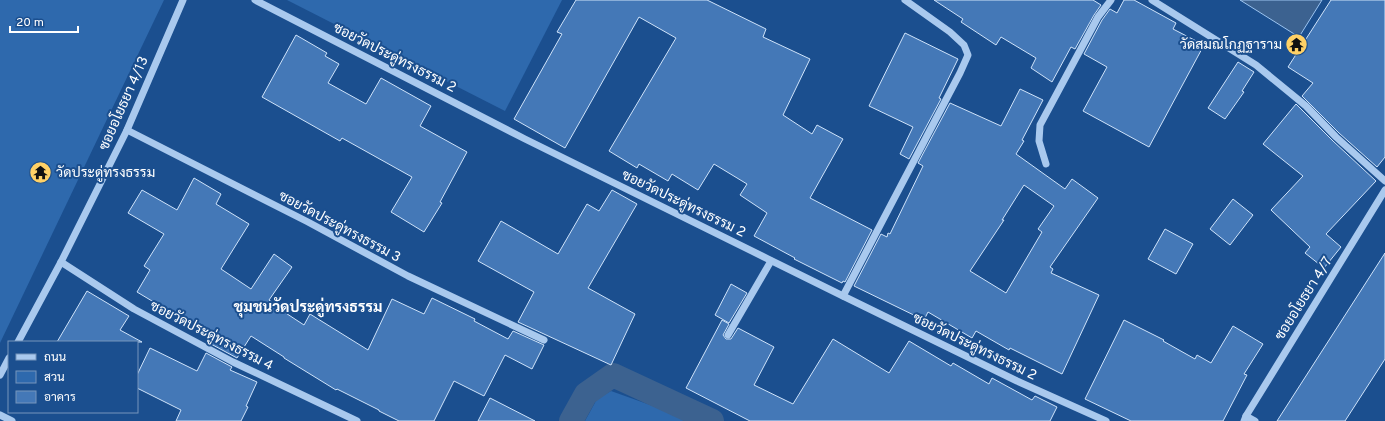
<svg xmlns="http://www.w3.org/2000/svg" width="1385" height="421" font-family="Overpass,Sarabun,sans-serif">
	<rect width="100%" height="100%" fill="#1b4f8f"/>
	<g fill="#2e69ad">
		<polygon points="0,0 164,0 0,343"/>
		<polygon points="287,0 562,0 505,111"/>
		<polygon points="611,391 695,421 585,421 597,399"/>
	</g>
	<polygon fill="#3c6290" stroke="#9cc4f0" points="1240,0 1322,0 1299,37"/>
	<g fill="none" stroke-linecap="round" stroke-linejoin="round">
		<polyline stroke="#3c6290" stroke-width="24" points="571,421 586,394 613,375 712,421"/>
	</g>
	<g fill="#4478b7" stroke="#cfe3fa" fill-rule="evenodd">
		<polygon points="576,0 707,0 766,29 763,37 810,59 783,115 812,134 817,125 843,139 810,198 872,230 845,282 843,281 842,283 794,259 795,258 754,236 767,213 740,195 747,184 714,164 698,190 672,174 668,181 639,164 637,168 609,151 676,38 639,17 565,148 514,119 562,34 557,32"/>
		<polygon points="934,0 1093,0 1101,5 1094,15 1075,49 1071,47 1052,82 1031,68 1036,58 1001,37 996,45 961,22 963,19"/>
		<polygon points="1124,0 1134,0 1176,23 1173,29 1204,45 1149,147 1083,111 1107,67 1084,54 1102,20 1110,9 1117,13"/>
		<polygon points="1331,0 1385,0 1385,157 1377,167 1339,133 1302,96 1313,83 1288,67"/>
		<polygon points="905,33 958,59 939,98 941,99 909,159 900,154 913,127 869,106"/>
		<polygon points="296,35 327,53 325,56 339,64 328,83 366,104 381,78 431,106 420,126 467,152 440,202 442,203 424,232 391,212 412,177 342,138 340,141 262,97"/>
		<polygon points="1238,62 1254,72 1242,91 1244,92 1225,119 1208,108"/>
		<path d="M1020,89l23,11 -21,40 2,1 -8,13 49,35 7,-10 26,19 -48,69 3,2 -2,4 48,22 -37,79 -52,-26 -1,2 -33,-19 -4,7 -44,-26 -4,8 -70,-34 27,-52 6,3 1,-4 2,1 33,-68 -5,-3 32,-60 51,23zM1024,185l30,21 -16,23 4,3 -36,61 -36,-22 34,-51h-2z"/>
		<polygon points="1296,104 1333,141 1376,181 1326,234 1341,247 1324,268 1305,253 1310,247 1271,210 1303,176 1263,144"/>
		<polygon points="194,178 221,194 216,204 249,224 221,269 251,289 274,254 292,267 269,300 273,303 272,304 304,325 310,314 368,350 392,299 424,314 432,298 475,319 474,321 508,339 513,331 544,345 532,369 505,355 484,396 454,381 434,421 399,421 379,411 379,410 337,389 336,390 284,358 284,357 251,336 237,358 211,344 214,338 137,292 150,270 144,266 164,234 128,213 142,190 177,210"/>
		<polygon points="612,190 637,204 588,288 635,314 611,365 518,322 534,292 478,261 501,221 558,254 587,204 599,211"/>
		<polygon points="1233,199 1253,215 1230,245 1210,229"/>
		<polygon points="1165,229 1193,244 1176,274 1148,259"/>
		<polygon points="1385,253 1385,359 1345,421 1277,421"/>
		<polygon points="731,284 747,293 729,323 715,315"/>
		<polygon points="87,291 129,316 120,330 142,342 57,342"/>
		<polygon points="722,320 729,324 723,335 726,339 731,339 738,328 774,347 754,385 793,404 833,339 889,373 909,341 951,366 953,363 989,384 992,378 1032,400 1035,396 1057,407 1050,421 750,421 686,388"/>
		<polygon points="1124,320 1164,340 1163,341 1195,359 1197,355 1211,363 1233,326 1263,344 1244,374 1247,375 1223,421 1131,421 1085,399"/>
		<polygon points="150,348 197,371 206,353 232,367 230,370 257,382 246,406 248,407 241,421 176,421 181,410 137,388 137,375"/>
		<polygon points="490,398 535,421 478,421"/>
	</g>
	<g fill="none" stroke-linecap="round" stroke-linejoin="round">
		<g stroke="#a9c9ee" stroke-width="7">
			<polyline points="255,0 525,139 843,296 1017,381 1106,421"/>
			<polyline points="1152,0 1256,65 1306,106 1336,137 1385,181"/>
			<polyline points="127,130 308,222 408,276 544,340"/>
			<polyline points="1046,164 1039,141 1040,125 1098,17 1111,0"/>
			<polyline points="61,262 134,309 233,362 357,421"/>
			<polyline points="843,296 960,73 968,55 964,45 950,32 905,0"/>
			<polyline points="728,335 771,261"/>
			<polyline points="18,342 61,262 127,130 183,0"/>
			<polyline points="0,375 9,358"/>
			<polyline points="0,415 12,421"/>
			<polyline points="1246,416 1255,421"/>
			<polyline points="1244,421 1246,416 1385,190"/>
		</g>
	</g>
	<defs>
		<symbol id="temple-disc" viewBox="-11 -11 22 22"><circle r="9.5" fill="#ffd166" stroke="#1b4f8f"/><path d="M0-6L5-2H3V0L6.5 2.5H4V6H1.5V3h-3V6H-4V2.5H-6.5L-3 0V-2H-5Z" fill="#111"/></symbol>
	</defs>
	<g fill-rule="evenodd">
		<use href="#temple-disc" x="1284" y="32" width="25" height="25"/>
		<use href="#temple-disc" x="28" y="160" width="25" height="25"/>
	</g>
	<g text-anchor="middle" stroke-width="4" stroke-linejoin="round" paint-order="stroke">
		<g font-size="14" fill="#fff" stroke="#1b4f8f" text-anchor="end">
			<text x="1282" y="49">วัดสมณโกฏฐาราม</text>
			<text x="56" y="177" text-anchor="start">วัดประดู่ทรงธรรม</text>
		</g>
		<g font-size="14" fill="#fff" stroke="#1b4f8f">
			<text transform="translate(395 57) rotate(27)" y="5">ซอยวัดประดู่ทรงธรรม 2</text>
			<text transform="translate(123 103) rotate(-66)" y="5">ซอยอโยธยา 4/13</text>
			<text transform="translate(684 203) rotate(26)" y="5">ซอยวัดประดู่ทรงธรรม 2</text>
			<text transform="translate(340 226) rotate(28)" y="5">ซอยวัดประดู่ทรงธรรม 3</text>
			<text transform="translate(1303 298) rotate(-58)" y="5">ซอยอโยธยา 4/7</text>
			<text transform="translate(212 335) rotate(27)" y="5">ซอยวัดประดู่ทรงธรรม 4</text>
			<text transform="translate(975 346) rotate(26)" y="5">ซอยวัดประดู่ทรงธรรม 2</text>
		</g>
		<g font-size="15" font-weight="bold" fill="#fff" stroke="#1b4f8f">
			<text x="308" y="312">ชุมชนวัดประดู่ทรงธรรม</text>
		</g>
	</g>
	<rect x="8" y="341" width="130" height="72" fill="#1b4f8f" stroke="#7695bc"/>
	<rect x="16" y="354" width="20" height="6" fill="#a9c9ee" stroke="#7695bc"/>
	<text x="44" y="361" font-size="12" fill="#ffffff">ถนน</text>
	<rect x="16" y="371" width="20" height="12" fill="#2e69ad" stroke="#7695bc"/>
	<text x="44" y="381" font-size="12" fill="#ffffff">สวน</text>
	<rect x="16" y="391" width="20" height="12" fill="#4478b7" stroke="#7695bc"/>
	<text x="44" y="401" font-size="12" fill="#ffffff">อาคาร</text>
	<path d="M10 26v6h68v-6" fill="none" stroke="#ffffff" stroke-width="2"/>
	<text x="16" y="26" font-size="12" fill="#ffffff" stroke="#1b4f8f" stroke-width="3" paint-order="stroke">20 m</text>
</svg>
